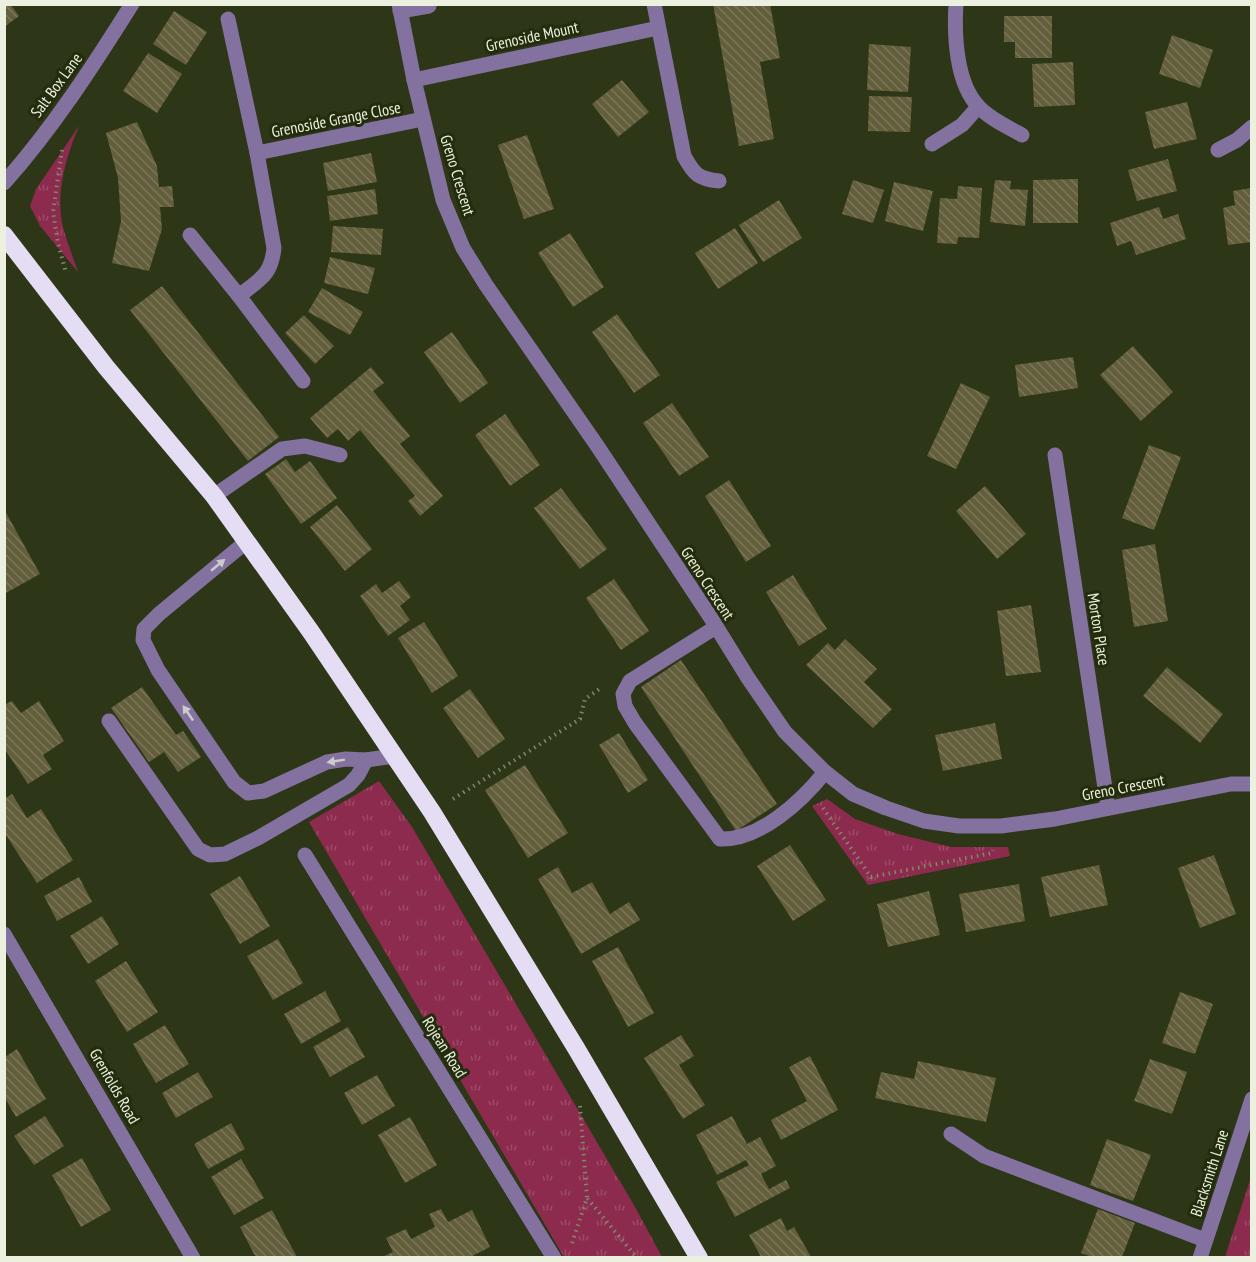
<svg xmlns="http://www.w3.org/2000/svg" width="1256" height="1262" font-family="'PT Sans Narrow',sans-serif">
	<defs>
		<pattern id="grass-tufts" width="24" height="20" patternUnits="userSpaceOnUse" patternTransform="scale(1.5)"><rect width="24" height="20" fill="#8c2b4e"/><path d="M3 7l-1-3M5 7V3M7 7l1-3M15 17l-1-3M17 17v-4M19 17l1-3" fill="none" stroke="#9c4a67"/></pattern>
		<pattern id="building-back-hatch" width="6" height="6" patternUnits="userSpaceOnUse" patternTransform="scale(1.5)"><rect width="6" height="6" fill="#635e3b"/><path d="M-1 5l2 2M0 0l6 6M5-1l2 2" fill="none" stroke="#7a7657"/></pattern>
	</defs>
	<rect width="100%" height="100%" fill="#2d3616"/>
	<g fill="url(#grass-tufts)">
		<path d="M79,126c-13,31 -24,67 -16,101 4,15 10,30 15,45l-38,-46 -10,-20 6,-17z"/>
		<polygon points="379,781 412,827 635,1207 662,1257 564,1257 309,822"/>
		<polygon points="827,799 855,819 898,834 951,847 1008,847 1010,856 868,885 812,806"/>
		<polygon points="1251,1177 1251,1257 1225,1257"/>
	</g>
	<g fill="url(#building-back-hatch)">
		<polygon points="4,4 10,4 19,16 4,27"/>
		<polygon points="713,4 770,4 780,58 760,62 774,139 739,146"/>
		<polygon points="174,11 207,32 186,65 153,44"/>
		<polygon points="1004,16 1052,16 1052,58 1015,58 1015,42 1004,42"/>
		<polygon points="1172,35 1213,50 1200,88 1159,74"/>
		<polygon points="869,44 911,47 908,92 867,90"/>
		<polygon points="148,53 182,74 157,113 123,91"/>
		<polygon points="1073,62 1075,105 1034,107 1032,64"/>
		<polygon points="622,80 649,112 618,137 592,104"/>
		<polygon points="869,96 912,97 910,132 868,131"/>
		<polygon points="1187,102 1197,139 1154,149 1145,112"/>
		<polygon points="137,122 157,166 159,187 172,186 174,207 160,207 162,229 149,271 112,263 121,221 118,178 106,133"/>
		<polygon points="527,135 554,209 524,219 498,145"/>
		<polygon points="371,153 377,182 328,191 323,163"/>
		<polygon points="1168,159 1177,191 1137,201 1128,170"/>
		<polygon points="1078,179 1078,223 1033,223 1033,180"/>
		<polygon points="853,180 884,190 873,223 842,214"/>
		<polygon points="995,180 1011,181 1010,189 1028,190 1025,226 990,222"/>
		<polygon points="894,182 933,191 923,231 885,221"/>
		<polygon points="958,186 982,188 979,238 958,237 957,244 937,243 940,198 957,199"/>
		<polygon points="1251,188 1251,242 1228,245 1223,208 1235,205 1233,191"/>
		<polygon points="375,189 378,214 330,221 327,196"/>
		<polygon points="779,200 802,238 763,262 739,225"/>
		<polygon points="1159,207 1163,219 1178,214 1186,239 1136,255 1131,241 1117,246 1110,223"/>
		<polygon points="333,226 383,229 381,255 331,252"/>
		<polygon points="735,228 758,263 718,289 695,253"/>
		<polygon points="570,233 604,287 573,307 538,253"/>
		<polygon points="330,257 375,268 368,294 324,283"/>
		<polygon points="162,286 279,437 248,461 130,310"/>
		<polygon points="322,288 363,312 350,335 308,312"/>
		<polygon points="617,314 660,375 634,393 592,332"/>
		<polygon points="304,315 334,346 315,364 285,333"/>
		<polygon points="452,332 488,383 460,403 424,352"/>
		<polygon points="1133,346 1173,392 1141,421 1100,375"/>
		<polygon points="1073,357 1078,388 1019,397 1015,365"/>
		<polygon points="371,367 384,383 373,391 410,436 400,444 443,496 420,516 408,501 415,496 360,430 348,441 338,429 327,438 310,418"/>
		<polygon points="961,383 990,397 956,469 927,456"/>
		<polygon points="672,403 709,457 679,476 643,423"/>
		<polygon points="505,414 540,465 510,486 475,435"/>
		<polygon points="1149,445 1181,457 1154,530 1122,518"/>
		<polygon points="286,459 295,472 310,461 337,498 301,524 265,474"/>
		<polygon points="729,480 771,546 746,562 705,496"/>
		<polygon points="985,486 1026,534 997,559 956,511"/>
		<polygon points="561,488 607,549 580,569 534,508"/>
		<polygon points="337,505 372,549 345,571 310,527"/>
		<polygon points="4,509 40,574 4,594"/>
		<polygon points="1155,544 1168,621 1134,627 1122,550"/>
		<polygon points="793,575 827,629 799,646 766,592"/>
		<polygon points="614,579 649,631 621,650 586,598"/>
		<polygon points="399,581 411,597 400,606 410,620 388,636 360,596 376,584 382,593"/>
		<polygon points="1031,605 1041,672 1006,676 997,611"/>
		<polygon points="424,622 458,676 432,693 398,638"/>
		<polygon points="845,639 877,669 864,682 892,709 873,728 806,665 828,643 835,650"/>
		<polygon points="681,660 777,804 736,831 641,687"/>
		<polygon points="1167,667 1223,714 1200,743 1143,696"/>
		<polygon points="142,687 176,735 183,731 201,757 178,772 164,752 149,762 111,708"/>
		<polygon points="470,689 505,739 478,758 443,708"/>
		<polygon points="12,701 21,713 39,701 64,741 43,755 52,769 28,784 4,748 4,705"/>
		<polygon points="995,723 1002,759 943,771 935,735"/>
		<polygon points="619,733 648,780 628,793 599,745"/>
		<polygon points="525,765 568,833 528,858 485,790"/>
		<polygon points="12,794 27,818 41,809 73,860 37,883 4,832 4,799"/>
		<polygon points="790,845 826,900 793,921 757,866"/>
		<polygon points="1214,855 1236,914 1200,928 1178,868"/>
		<polygon points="1099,865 1108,905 1050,917 1041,877"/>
		<polygon points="558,867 572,893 592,882 610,914 629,902 640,920 581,954 538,879"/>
		<polygon points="240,876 270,926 240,944 210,894"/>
		<polygon points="79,877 92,902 57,921 44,896"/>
		<polygon points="1019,884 1025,921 966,932 959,894"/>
		<polygon points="929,891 940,935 888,947 877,904"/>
		<polygon points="102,916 119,944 88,964 70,936"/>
		<polygon points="278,939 303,983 273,1000 247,956"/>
		<polygon points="618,947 654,1013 628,1027 592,961"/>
		<polygon points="126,961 158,1012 127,1032 95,981"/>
		<polygon points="325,991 341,1021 301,1044 284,1014"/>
		<polygon points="1180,992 1213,1004 1195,1054 1162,1043"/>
		<polygon points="165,1025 189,1064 156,1083 133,1044"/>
		<polygon points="348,1027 365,1057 330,1077 313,1047"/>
		<polygon points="681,1035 694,1056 679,1065 705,1105 683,1119 644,1058"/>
		<polygon points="17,1049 46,1099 16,1117 5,1098 5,1057"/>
		<polygon points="810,1056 838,1110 781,1140 771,1120 807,1101 789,1067"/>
		<polygon points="1150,1059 1187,1072 1172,1114 1134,1101"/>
		<polygon points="918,1061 996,1078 986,1122 875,1098 881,1072 914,1079"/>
		<polygon points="198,1072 213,1097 176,1118 162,1093"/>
		<polygon points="377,1075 395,1106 362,1125 344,1093"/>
		<polygon points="45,1116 64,1146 34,1165 14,1136"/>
		<polygon points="732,1116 747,1144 760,1137 776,1166 761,1174 769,1189 786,1180 790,1188 735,1217 716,1182 749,1165 746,1160 717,1175 696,1135"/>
		<polygon points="410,1117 437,1165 405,1183 378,1135"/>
		<polygon points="231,1123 245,1149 208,1169 194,1144"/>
		<polygon points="1107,1139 1151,1155 1133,1201 1090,1185"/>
		<polygon points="82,1158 111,1210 81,1227 52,1175"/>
		<polygon points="241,1159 264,1198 234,1215 211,1177"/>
		<polygon points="441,1209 448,1222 472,1210 490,1247 470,1257 382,1257 393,1252 386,1238 406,1229 411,1239 435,1227 429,1214"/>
		<polygon points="1098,1209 1135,1223 1122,1257 1092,1257 1081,1253"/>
		<polygon points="272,1210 286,1237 297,1257 257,1257 254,1254 240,1227"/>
		<polygon points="781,1218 787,1231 794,1227 811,1257 761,1257 749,1235"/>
	</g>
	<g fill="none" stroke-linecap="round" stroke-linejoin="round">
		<g stroke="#80886d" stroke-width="4" stroke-dasharray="1.5 4.5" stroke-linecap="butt">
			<polyline points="62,150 53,212 58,243 66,273"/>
			<polyline points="453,799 580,719 585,699 601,688"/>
			<polyline points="823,808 871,877 992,853 993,850"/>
			<polyline points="580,1106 587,1198"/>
			<polyline points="572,1243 587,1198 637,1258"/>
			<polyline points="1250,1258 1252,1253"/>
		</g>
		<g stroke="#8371a0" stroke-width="15">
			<polyline points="399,4 414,80 443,200 463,248 486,285 598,447 709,615 748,678 785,732 825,772 853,794 886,808 924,821 959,826 1001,826 1055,819 1231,784 1252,784"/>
			<path d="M654,4l30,152c10,18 14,23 35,25"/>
			<path d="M956,4c-2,31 0,80 23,103 11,12 29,20 43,28"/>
			<polyline points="400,11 429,6"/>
			<path d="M228,19l29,134 17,95c-3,28 -14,31 -35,48"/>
			<polyline points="414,80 658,28"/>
			<polyline points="932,144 962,125 978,107"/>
			<polyline points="1218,150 1237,140 1252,127"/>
			<polyline points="257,153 423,119"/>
			<path d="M4,183c49,-55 89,-117 128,-179"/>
			<polyline points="190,235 239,296 303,381"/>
			<polyline points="1055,455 1108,808"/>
			<polyline points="214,496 282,449 305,446 340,455"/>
			<polyline points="246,542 159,614 144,629 143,640 158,670 234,782 248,793 264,791 327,762 346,759 366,760 394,756"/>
			<path d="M716,627l-86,54 -7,13 2,12 10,17 85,116c39,2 82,-38 105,-67"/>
			<polyline points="109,721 198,849 210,855 225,854 258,838 349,785 358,775 366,760"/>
			<polyline points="305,855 554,1258"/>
			<polyline points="4,934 193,1258"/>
			<polyline points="951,1134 984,1156 1205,1240"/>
			<polyline points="1200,1258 1252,1099"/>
		</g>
		<polyline stroke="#e5ddf4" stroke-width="18" points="4,235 106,367 214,496 311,632 432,812 576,1048 699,1258"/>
	</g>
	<defs><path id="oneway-solid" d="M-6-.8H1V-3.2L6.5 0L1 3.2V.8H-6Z" transform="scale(1.5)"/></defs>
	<g fill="#cccbcb">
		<use href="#oneway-solid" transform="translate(218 565) rotate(-40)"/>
		<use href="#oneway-solid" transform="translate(188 713) rotate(-124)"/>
		<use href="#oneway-solid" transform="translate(336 761) rotate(171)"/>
	</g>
	<g text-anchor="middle" stroke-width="6" stroke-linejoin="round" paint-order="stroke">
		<g font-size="16" fill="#ebf1de" stroke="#232c0c">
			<text transform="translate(532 36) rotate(-12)" y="6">Grenoside Mount</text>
			<text transform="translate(56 85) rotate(-54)" y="6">Salt Box Lane</text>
			<text transform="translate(336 119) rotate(-11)" y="6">Grenoside Grange Close</text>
			<text transform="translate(458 175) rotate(73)" y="6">Greno Crescent</text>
			<text transform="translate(708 583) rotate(57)" y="6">Greno Crescent</text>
			<text transform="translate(1099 629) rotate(81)" y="6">Morton Place</text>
			<text transform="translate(1123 787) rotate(-11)" y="6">Greno Crescent</text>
			<text transform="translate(445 1047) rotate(58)" y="6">Rojean Road</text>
			<text transform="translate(115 1086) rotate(60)" y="6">Grenfolds Road</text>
			<text transform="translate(1209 1173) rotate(-72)" y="6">Blacksmith Lane</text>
		</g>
	</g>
	<rect width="1256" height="1262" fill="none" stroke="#ebf1de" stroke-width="12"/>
</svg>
